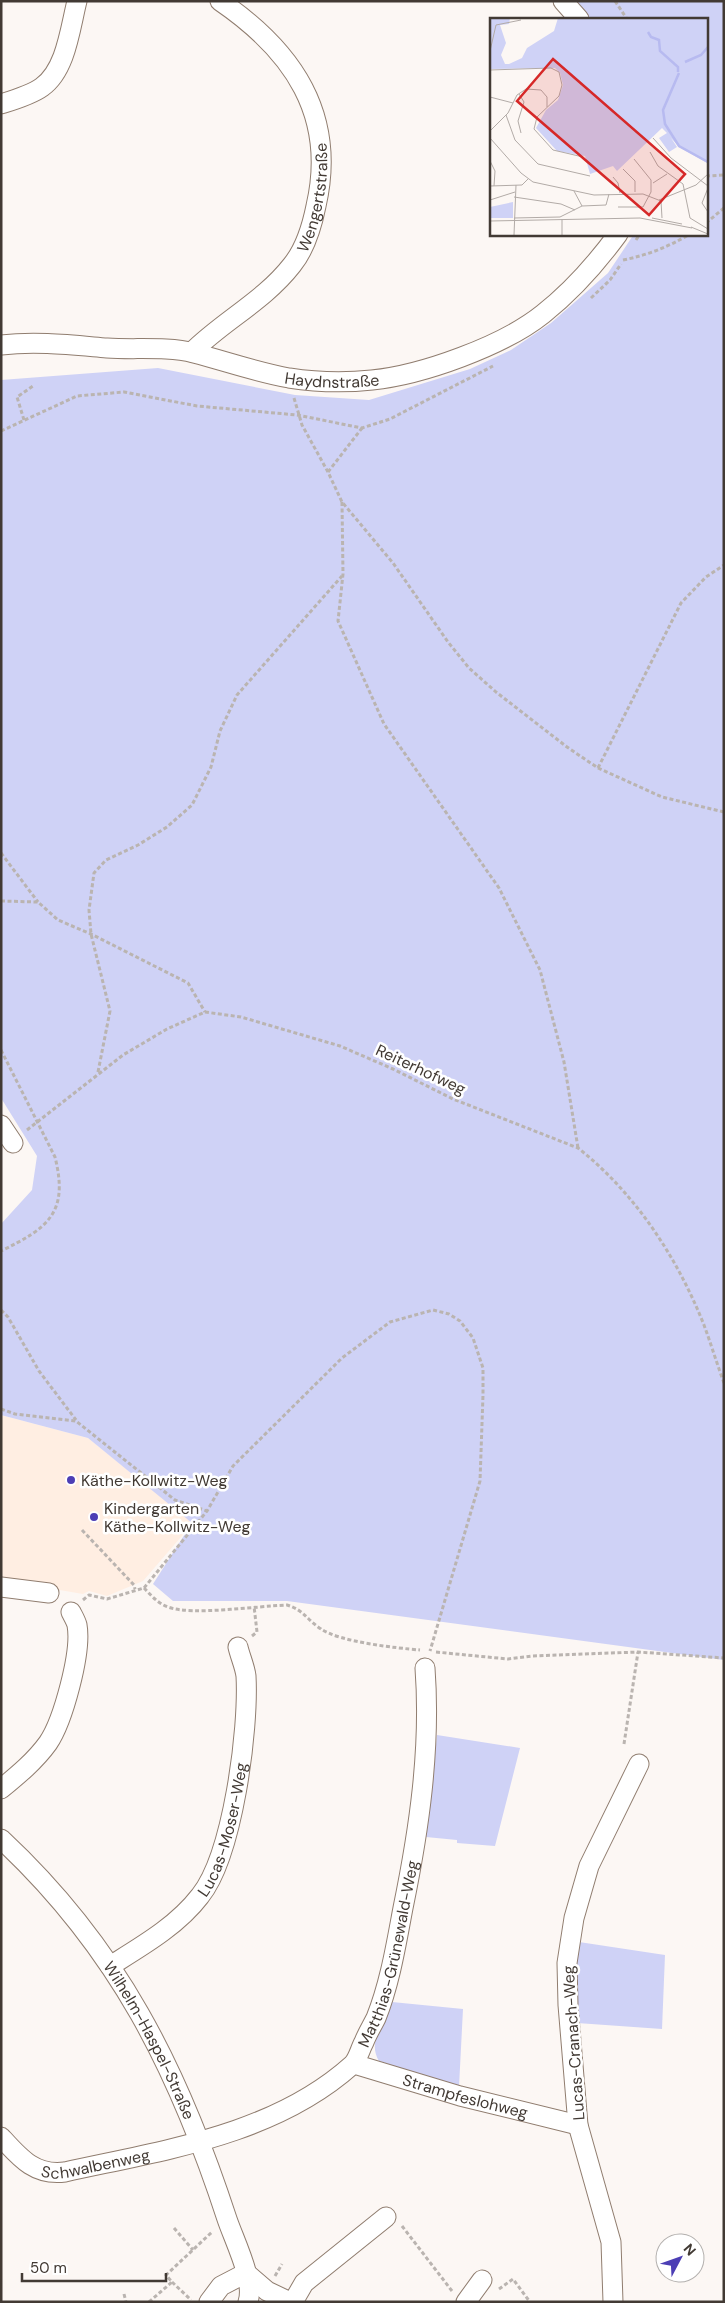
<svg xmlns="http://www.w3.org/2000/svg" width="725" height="2303" font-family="'DM Sans',sans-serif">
	<rect width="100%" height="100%" fill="#fcf7f4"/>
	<polygon fill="#ffeee2" points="1,1415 88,1438 193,1523 143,1581 107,1596 89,1591 83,1594 1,1580"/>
	<g fill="#cfd2f6">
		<polygon points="573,1 724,1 724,1660 287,1601 173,1601 153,1584 192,1523 88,1438 1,1415 1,1224 32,1190 37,1156 1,1098 1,380 158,368 295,395 369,400 470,369 511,350 551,323 608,273 634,234 706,234 706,19 589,19"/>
		<polygon points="437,1735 520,1748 495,1846 457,1843 457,1840 426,1837"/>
		<polygon points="579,1942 665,1955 662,2029 577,2023 576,1971"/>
		<path d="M392,2002l71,7 -4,78 -80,-26c-12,-19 5,-41 13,-59z"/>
	</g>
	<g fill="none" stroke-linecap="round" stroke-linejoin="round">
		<defs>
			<g id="minor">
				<polyline points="563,1 579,19"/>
				<path d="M1,104c13,-4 30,-9 41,-17 24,-17 28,-58 35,-86"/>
				<path id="s1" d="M1,345c36,-4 70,0 106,3 28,2 59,-2 87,5 31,8 62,19 95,25 26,4 56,5 83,2 50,-5 131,-34 171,-66 29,-23 53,-50 75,-80"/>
				<path id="s2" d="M192,352c31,-31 72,-51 100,-87 13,-16 20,-39 24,-59 21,-91 -23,-155 -96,-205"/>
				<polyline points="1,1125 13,1143"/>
				<polyline points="1,1587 49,1593"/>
				<path d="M1,1789c17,-14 34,-28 47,-46 15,-22 34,-91 29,-118 -1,-4 -4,-9 -6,-13"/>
				<path id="s3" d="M1,1839c117,109 177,230 226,380 7,21 28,62 21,83"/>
				<path id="s4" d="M110,1966c32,-20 67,-40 90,-70 33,-41 49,-167 46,-220 -1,-9 -6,-20 -8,-29"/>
				<path id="s5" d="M354,2064l106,32 118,29"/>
				<path id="s6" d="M1,2137c19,21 34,39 64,35 99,-22 209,-37 287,-107 6,-5 8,-16 12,-23 3,-8 8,-16 12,-24 14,-35 20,-73 27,-110 16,-78 28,-159 22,-240"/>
				<polyline points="246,2273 267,2291 290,2302"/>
				<polyline points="209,2302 221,2286 246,2273"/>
				<polyline points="293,2302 304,2283 386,2217"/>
				<polyline points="466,2302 482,2280"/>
				<polyline points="613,2302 611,2242 578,2125 568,2005 567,1963 574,1918 589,1866 639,1764"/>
			</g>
		</defs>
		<use href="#minor" stroke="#907d6f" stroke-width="21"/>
		<g stroke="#bab4b0" stroke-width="3" stroke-dasharray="4 2.5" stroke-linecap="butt">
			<polyline points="615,1 627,19"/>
			<polyline points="706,176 724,175"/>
			<polyline points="706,223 724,208"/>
			<polyline points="636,240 640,234"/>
			<path d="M623,260c25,-5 45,-13 67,-26"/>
			<polyline points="591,298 610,280 621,264"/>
			<polyline points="294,398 302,425 328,472 342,502 393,563 448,642 469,668 496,692 567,747 598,768 662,797 724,812"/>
			<polyline points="24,420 17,397 33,386"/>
			<polyline points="1,431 77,396 124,392 197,406 297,415 362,428 390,419 493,366"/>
			<polyline points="328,472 362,428"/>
			<polyline points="342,502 343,574 338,621 384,724 499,888 540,970 564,1062 578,1148"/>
			<polyline points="598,768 681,603 706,577 724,565"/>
			<polyline points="1,853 38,902"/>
			<polyline points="1,901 38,902 58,920 91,934 188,983 205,1012"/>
			<path d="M1,1050l54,107c14,56 -7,71 -54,94"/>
			<polyline points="98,1072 110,1011 91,934 89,910 94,873 106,860 138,845 167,827 192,805 211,767 220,731 237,695 342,576"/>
			<path d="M27,1130l96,-75 44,-26 38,-17 36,5 99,29 53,23 60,30 125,49c57,45 99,109 126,177 7,19 13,39 20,58"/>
			<polyline points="1,1310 8,1317 39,1371 76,1420"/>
			<polyline points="1,1409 15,1414 76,1421 175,1500 207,1511"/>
			<polyline points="82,1530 134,1585 135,1589"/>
			<path d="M144,1588c7,7 13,15 24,19 23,9 90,-1 119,-2 17,5 20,15 34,24 19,13 75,19 99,21"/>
			<polyline points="83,1600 89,1595 107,1599 144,1588 207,1511 233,1466 342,1358 390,1322 433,1310 449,1314 460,1321 473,1338 483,1368 483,1395 480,1481 430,1651"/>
			<polyline points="252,1636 257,1632 254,1606"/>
			<polyline points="436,1652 508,1659 532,1656 638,1652 724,1658"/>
			<polyline points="624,1744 638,1652"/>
			<polyline points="402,2226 452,2291"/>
			<polyline points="174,2228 193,2250"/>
			<polyline points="275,2276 282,2264"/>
			<polyline points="172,2282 191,2300"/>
			<polyline points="499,2289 513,2279 530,2302"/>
			<polyline points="124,2294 126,2302"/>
			<polyline points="149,2302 172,2282 166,2275 212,2232"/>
		</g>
		<use href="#minor" stroke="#fff" stroke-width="19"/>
	</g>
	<g fill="#4c3eb5" stroke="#fff" stroke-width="2">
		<circle cx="71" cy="1480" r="5"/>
		<circle cx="94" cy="1517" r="5"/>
	</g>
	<g text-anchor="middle" stroke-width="5" stroke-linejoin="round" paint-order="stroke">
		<g font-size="16" fill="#423a34" stroke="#fff">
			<text dy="6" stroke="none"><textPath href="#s2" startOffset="205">Wengertstraße</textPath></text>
			<text dy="6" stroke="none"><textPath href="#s1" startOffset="335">Haydnstraße</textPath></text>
			<text transform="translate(421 1069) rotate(25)" y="6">Reiterhofweg</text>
			<text dy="6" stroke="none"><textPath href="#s4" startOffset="186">Lucas-Moser-Weg</textPath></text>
			<text dy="6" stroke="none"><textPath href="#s6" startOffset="505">Matthias-Grünewald-Weg</textPath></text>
			<text dy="6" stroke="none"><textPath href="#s3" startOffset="252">Wilhelm-Haspel-Straße</textPath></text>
			<text transform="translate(573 2043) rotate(-94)" y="6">Lucas-Cranach-Weg</text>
			<text dy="6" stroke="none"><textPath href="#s5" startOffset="116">Strampfeslohweg</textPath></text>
			<text dy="6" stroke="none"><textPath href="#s6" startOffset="108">Schwalbenweg</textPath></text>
		</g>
		<g font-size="16" fill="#423a34" stroke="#fff" text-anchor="start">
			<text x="81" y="1486">Käthe-Kollwitz-Weg</text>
			<text x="104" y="1514">Kindergarten<tspan x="104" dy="18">Käthe-Kollwitz-Weg</tspan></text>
		</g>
	</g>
	<g transform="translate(490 18)">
		<rect width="218" height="218" fill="#fcf7f4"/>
		<path d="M0,0h20l-1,6 -9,1 6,18 -5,12 4,9h4l13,-6 5,-10 27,-17 4,-13h149v145l-28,-16 -8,-9 6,9 -8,5 -10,-14 8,-5 -5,-5 -45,43 -4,-5 -23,8 -5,-18 -28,-5 -21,-23 10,-18 12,-10 5,-15 -3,-12 -5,-5 -65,1zM23,184v16h-23v-11z" fill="#cfd2f6"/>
		<path fill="none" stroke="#b7baf0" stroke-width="2.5" d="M158,14l3,5 8,3 1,11 18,16v5M195,44l16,-7 7,-8M189,55l-16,37 2,14 14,22 29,16"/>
		<path fill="none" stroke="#b2aba7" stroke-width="1" d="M0,33l6,-26 25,-5M0,52l61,-2 8,4 3,13 -3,11 -22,21 -3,12 19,21 30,7M29,76l5,8 -6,19 3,12M0,79l23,6M16,97l9,25 23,24 52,12M0,113l18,-18 9,-18 9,-6 15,1 6,7v10M0,120l31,35 12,9 61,13 49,-1 18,7 1,17M163,120l18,20 37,28M160,134l8,14 25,18 7,34 18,11M0,143l5,10 -1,15M133,151l12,12v11M123,159l5,6 2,10M163,165l14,-9M0,168l32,-1 6,-6M218,170l-6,15 6,9M24,179l47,7 14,6M0,182l25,-8M169,182l37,-15 12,-11M92,188l24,-1 3,-11M128,189h25l8,-15v-12l-17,-21M24,200l46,-1 22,-11 -8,-15M162,200l30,6M72,201v16M0,203l150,-3 52,10M201,209l17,7M24,217l2,-50"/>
		<path fill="#d62828" fill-opacity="0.15" stroke="#d62828" stroke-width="2.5" d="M63,41l132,115 -36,41 -132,-114z"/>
		<rect width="218" height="218" fill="none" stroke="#423a34" stroke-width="2.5"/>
	</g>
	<rect width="725" height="2303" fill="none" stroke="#423a34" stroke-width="5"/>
	<g transform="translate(680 2258) rotate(49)"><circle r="24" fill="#ffffff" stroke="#b3b0ae"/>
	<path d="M0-4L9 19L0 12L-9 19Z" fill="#4c3eb5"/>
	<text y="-8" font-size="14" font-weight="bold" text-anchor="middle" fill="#423a34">N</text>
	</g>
	<path d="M22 2273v8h144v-8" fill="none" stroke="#423a34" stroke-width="2.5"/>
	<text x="30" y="2273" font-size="15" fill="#423a34" stroke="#ffffff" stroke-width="4" paint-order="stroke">50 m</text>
</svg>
